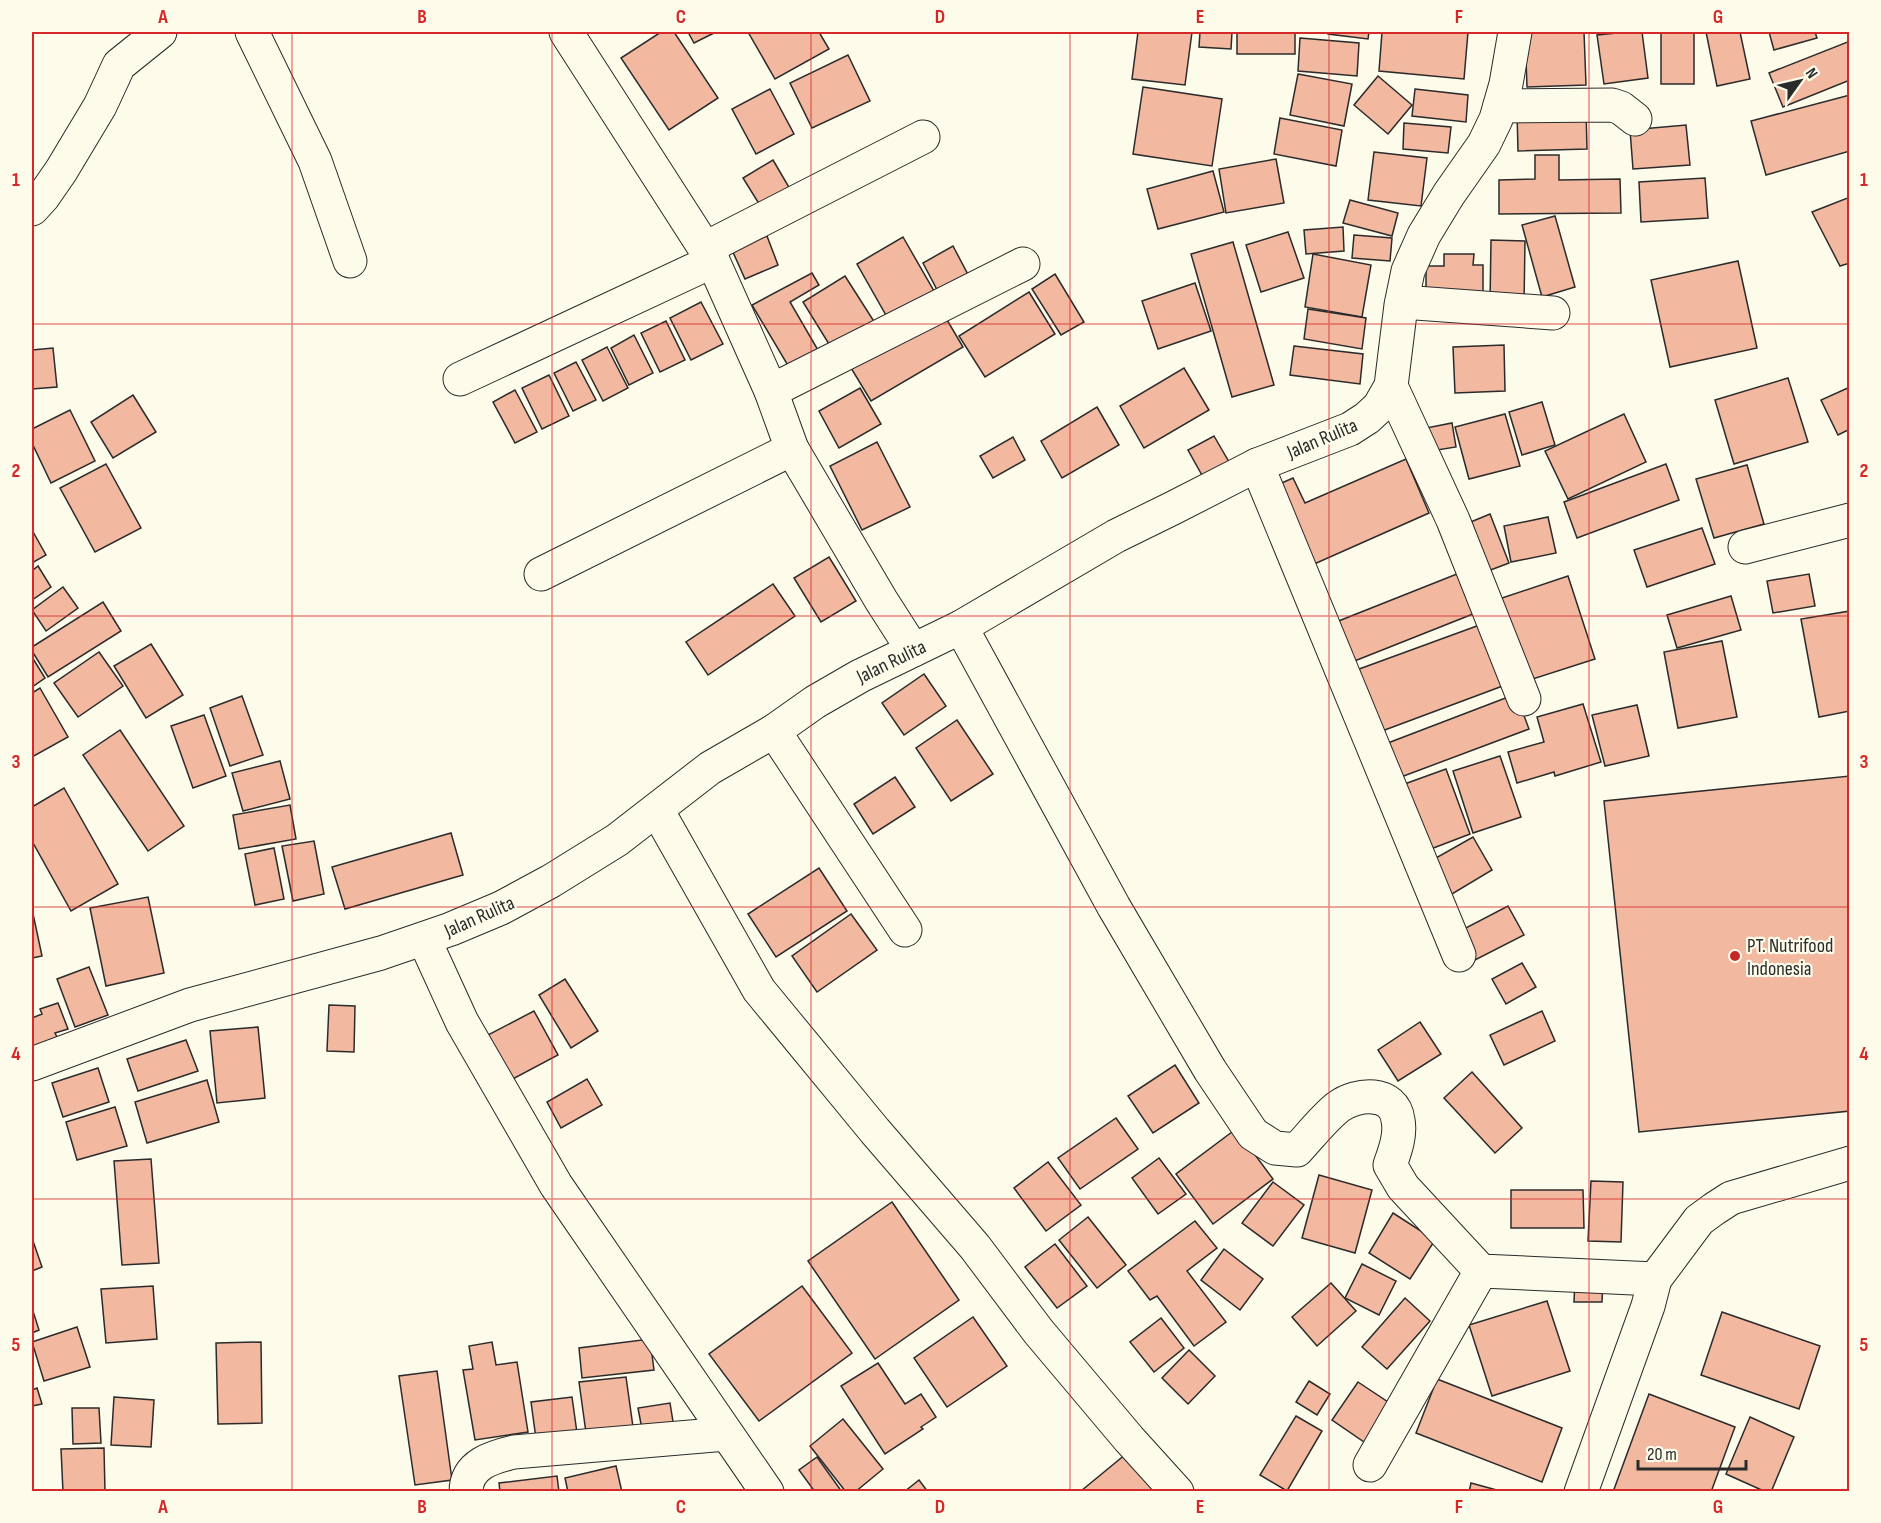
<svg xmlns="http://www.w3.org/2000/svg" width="1881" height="1523" font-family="'Sofia Sans Condensed',sans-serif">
	<rect width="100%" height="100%" fill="#fdfbea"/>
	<g fill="#f2b8a0" stroke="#2b2b2b" stroke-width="1.5">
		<polygon points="661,32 674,32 718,98 669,130 621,58"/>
		<polygon points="688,32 716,32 694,43"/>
		<polygon points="748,32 819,32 829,49 775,79"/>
		<polygon points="1138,32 1192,32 1185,85 1132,79"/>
		<polygon points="1200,32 1232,32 1231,49 1199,47"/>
		<rect x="1237" y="32" width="58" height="22"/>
		<polygon points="1328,32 1369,32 1368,39 1328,34"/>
		<polygon points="1382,32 1468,32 1464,79 1379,71"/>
		<polygon points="1525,32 1584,32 1586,85 1527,87"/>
		<polygon points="1627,32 1642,32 1648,78 1604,84 1597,35"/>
		<rect x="1661" y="32" width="33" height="52"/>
		<polygon points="1706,32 1740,32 1750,79 1717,86"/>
		<polygon points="1769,32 1815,32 1817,38 1774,50"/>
		<polygon points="1300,38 1359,43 1357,76 1298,71"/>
		<polygon points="1850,41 1850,80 1783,107 1769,73"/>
		<polygon points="848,55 870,101 812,128 790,83"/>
		<polygon points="1298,74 1352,84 1344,126 1290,115"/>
		<polygon points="1378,76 1412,105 1388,134 1354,105"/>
		<polygon points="1143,87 1222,99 1212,166 1133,154"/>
		<polygon points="770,89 794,134 756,154 732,109"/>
		<polygon points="1415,89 1468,95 1466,122 1412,116"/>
		<polygon points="1850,95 1850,151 1766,175 1751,121"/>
		<polygon points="1586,110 1587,149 1518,151 1517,112"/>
		<polygon points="1280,118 1342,130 1336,166 1274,154"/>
		<polygon points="1404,123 1451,127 1448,153 1403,149"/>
		<polygon points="1686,125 1690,165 1633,169 1630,130"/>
		<polygon points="1374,152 1427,158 1421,206 1368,200"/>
		<polygon points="1535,155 1559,155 1559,180 1620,179 1621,213 1499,214 1499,180 1535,179"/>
		<polygon points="1276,159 1284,203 1226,213 1219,169"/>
		<polygon points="773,160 790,189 761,207 743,178"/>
		<polygon points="1213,171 1224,212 1158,229 1147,189"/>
		<polygon points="1705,178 1708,218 1641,222 1639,182"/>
		<polygon points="1850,197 1850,263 1840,266 1812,212"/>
		<polygon points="1350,200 1398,213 1392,236 1343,223"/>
		<polygon points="1555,216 1575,287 1542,297 1522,225"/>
		<polygon points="1343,227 1344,251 1306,254 1304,230"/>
		<polygon points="1288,232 1304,278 1261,292 1246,245"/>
		<polygon points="1354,235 1392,238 1390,261 1352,258"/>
		<polygon points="767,236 778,265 745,279 732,250"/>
		<polygon points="903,237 938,298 891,324 857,264"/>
		<polygon points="1491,240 1525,241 1524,304 1490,303"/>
		<polygon points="1233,242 1274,385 1232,397 1191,254"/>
		<polygon points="953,246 973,284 943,301 923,263"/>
		<polygon points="1313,254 1371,265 1362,317 1305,307"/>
		<polygon points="1444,254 1474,254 1473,265 1483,265 1483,304 1426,303 1426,266 1444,266"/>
		<polygon points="1738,261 1757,348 1670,367 1651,280"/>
		<polygon points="812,273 819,285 790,302 822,357 793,374 752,305"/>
		<polygon points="1055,274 1084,322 1061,335 1032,289"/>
		<polygon points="845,276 875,323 832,349 803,302"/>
		<polygon points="1195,283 1211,331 1158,349 1142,301"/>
		<polygon points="1029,292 1055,334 985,377 959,336"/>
		<polygon points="701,302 723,344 691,360 670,318"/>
		<polygon points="940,308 963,347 871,401 848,363"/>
		<polygon points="1308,309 1366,318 1362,349 1304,339"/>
		<polygon points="666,321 685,360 660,372 641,333"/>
		<polygon points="634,335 653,373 629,385 611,348"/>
		<polygon points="1504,345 1505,391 1455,393 1453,347"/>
		<polygon points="1294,346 1363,354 1360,384 1290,375"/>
		<polygon points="607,347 628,388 603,401 582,360"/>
		<polygon points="53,348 57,387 32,389 32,350"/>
		<polygon points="576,362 596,400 573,411 554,373"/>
		<polygon points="1184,368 1209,410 1144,448 1120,406"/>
		<polygon points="549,375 569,416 542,429 522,388"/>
		<polygon points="1788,378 1808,442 1734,464 1715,400"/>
		<polygon points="1850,387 1850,429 1838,435 1821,400"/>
		<polygon points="860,388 881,424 839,448 819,411"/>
		<polygon points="515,390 537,432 515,443 493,402"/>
		<polygon points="133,395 156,432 113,458 91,422"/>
		<polygon points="1542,402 1555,445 1522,455 1509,412"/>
		<polygon points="1097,407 1119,445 1062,478 1041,441"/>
		<polygon points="70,410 95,461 51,483 32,443 32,429"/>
		<polygon points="1505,414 1520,466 1469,479 1455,427"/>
		<polygon points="1624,414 1646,462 1568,499 1545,451"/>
		<polygon points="1452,423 1456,447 1425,452 1421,429"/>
		<polygon points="1214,436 1229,462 1203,477 1188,450"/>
		<polygon points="1013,437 1025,460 993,478 980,456"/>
		<polygon points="877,442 910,507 862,530 830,466"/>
		<polygon points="1406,459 1429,513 1303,569 1268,489 1293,478 1305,503"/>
		<polygon points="106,464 141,528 95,552 60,488"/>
		<polygon points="1666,464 1679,500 1577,538 1564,502"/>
		<polygon points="1747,465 1764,524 1714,538 1696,479"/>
		<polygon points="1490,514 1509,563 1480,574 1461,526"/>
		<polygon points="1548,517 1556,553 1511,562 1504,526"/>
		<polygon points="1702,528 1715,564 1647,587 1634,550"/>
		<polygon points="32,530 46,555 32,563"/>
		<polygon points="829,557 856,601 821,622 794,578"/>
		<polygon points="38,566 51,587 32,600 32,571"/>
		<polygon points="1467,570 1483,610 1347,664 1331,624"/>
		<polygon points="1809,574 1815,606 1773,613 1767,581"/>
		<polygon points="1568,576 1595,659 1520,683 1493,601"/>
		<polygon points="773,584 795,616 708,675 686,642"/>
		<polygon points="63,587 78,608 46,631 32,610"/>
		<polygon points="1731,596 1741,630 1677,648 1667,615"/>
		<polygon points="103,602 121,631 48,677 32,651 32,647"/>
		<polygon points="1850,611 1850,711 1819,717 1801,619"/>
		<polygon points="1485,623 1508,684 1374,734 1351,672"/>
		<polygon points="1722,641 1737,717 1678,728 1664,652"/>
		<polygon points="151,644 183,695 146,718 114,666"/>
		<polygon points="99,652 123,686 78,717 54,683"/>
		<polygon points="32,657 45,678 32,687"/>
		<polygon points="924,674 946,706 904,735 882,703"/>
		<polygon points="40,688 68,737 32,757 32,693"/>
		<polygon points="1516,694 1529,729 1393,780 1380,746"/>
		<polygon points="242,696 263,755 230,766 210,708"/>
		<polygon points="1583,704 1601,762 1555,776 1554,772 1517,783 1508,752 1544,742 1537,717"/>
		<polygon points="1637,705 1649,756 1605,766 1592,715"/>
		<polygon points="204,715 226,776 193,788 171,726"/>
		<polygon points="957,720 993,774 951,801 916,748"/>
		<polygon points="120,730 184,826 148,851 83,755"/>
		<polygon points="1500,756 1521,817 1473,833 1453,771"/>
		<polygon points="280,761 290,799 243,811 232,773"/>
		<polygon points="1446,769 1470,834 1423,852 1399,786"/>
		<polygon points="1850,776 1850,1111 1639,1132 1604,801"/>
		<polygon points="895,777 915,807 873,834 854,804"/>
		<polygon points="64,788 118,884 71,911 32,841 32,807"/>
		<polygon points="290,805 296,839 239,849 233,815"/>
		<polygon points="451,833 463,875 345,909 332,867"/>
		<polygon points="1473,837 1492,870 1447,897 1427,863"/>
		<polygon points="314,841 324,894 293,901 282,846"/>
		<polygon points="274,848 284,899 255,905 245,854"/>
		<polygon points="819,868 847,911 776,957 748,914"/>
		<polygon points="148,897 164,973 106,986 90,908"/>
		<polygon points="1508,906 1524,935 1473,961 1458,932"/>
		<polygon points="32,909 42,956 32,958"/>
		<polygon points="851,914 877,950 817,992 792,956"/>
		<polygon points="1522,963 1536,987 1506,1004 1492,979"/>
		<polygon points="89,967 108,1015 75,1027 57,979"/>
		<polygon points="565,979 598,1031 571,1048 539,995"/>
		<polygon points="58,1003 68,1029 55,1033 58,1039 32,1049 32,1018 42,1014 40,1009"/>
		<polygon points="329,1005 355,1006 354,1052 327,1051"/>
		<polygon points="534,1011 558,1055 509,1081 486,1036"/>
		<polygon points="1542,1011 1555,1041 1504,1065 1490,1035"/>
		<polygon points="1420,1022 1441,1054 1398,1081 1378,1050"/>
		<polygon points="258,1027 265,1098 217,1103 210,1031"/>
		<polygon points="186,1040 198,1071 138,1091 127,1059"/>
		<polygon points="1175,1065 1199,1103 1153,1133 1128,1096"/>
		<polygon points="98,1068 109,1102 63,1117 52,1083"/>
		<polygon points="1472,1072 1522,1128 1495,1153 1444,1098"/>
		<polygon points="587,1079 602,1105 561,1128 547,1102"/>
		<polygon points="207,1080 219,1122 147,1143 135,1102"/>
		<polygon points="115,1107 127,1146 77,1160 66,1122"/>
		<polygon points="1116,1118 1138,1149 1080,1189 1058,1158"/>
		<polygon points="1236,1129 1273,1179 1213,1224 1176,1174"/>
		<polygon points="1159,1158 1186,1194 1158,1214 1132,1178"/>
		<polygon points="151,1159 159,1263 122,1265 114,1161"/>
		<polygon points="1048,1162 1081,1205 1046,1231 1014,1188"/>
		<polygon points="1319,1175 1372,1190 1355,1253 1302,1238"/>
		<polygon points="1591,1181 1623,1182 1621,1242 1588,1241"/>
		<polygon points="1273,1182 1304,1205 1273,1246 1242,1223"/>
		<polygon points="1511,1190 1583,1190 1584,1228 1511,1228"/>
		<polygon points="892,1202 959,1300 875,1359 808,1261"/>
		<polygon points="1393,1213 1435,1240 1410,1279 1369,1253"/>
		<polygon points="1088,1217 1126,1265 1097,1288 1059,1240"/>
		<polygon points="1195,1221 1217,1248 1187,1271 1226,1322 1194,1346 1157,1296 1150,1300 1128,1271"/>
		<polygon points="32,1238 42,1267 32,1271"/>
		<polygon points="1055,1244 1087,1286 1057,1308 1025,1267"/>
		<polygon points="1224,1249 1263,1279 1240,1310 1201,1280"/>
		<polygon points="1362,1264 1396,1281 1379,1315 1345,1298"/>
		<polygon points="1575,1280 1603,1280 1602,1302 1574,1302"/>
		<polygon points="1331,1283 1356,1311 1317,1346 1292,1317"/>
		<polygon points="153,1286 157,1339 106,1343 101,1289"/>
		<polygon points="802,1286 852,1353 759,1421 709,1354"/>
		<polygon points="1405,1298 1430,1321 1387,1369 1362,1347"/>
		<polygon points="1547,1301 1570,1371 1492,1396 1469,1325"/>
		<polygon points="32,1308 39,1330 32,1333"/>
		<polygon points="1722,1312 1820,1346 1799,1409 1701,1375"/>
		<polygon points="973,1317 1007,1366 947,1407 914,1358"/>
		<polygon points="1161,1318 1184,1348 1154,1372 1130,1342"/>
		<polygon points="77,1327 90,1367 44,1381 32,1342"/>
		<polygon points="650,1339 654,1370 582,1378 579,1348"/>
		<polygon points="261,1342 262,1423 218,1424 216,1343"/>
		<polygon points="492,1342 496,1365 517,1362 528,1432 475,1440 463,1370 473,1369 469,1346"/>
		<polygon points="1189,1350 1215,1376 1188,1404 1162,1378"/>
		<polygon points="878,1363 905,1404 921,1394 936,1417 921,1427 923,1429 885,1454 841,1386"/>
		<polygon points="437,1371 452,1480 415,1485 399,1376"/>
		<polygon points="626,1377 634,1434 587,1440 579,1382"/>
		<polygon points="1437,1379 1562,1428 1542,1482 1416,1433"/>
		<polygon points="1309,1381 1330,1394 1317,1415 1296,1402"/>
		<polygon points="1358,1382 1394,1406 1367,1444 1332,1420"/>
		<polygon points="37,1388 42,1404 32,1406 32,1390"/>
		<polygon points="1649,1394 1735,1427 1711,1492 1613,1492"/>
		<polygon points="114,1397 154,1400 151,1447 111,1445"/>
		<polygon points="572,1397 578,1440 537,1446 531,1402"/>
		<polygon points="670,1403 675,1434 644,1440 638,1408"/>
		<polygon points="72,1408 99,1408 101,1443 73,1444"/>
		<polygon points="1296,1416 1322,1431 1287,1491 1260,1475"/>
		<polygon points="1750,1417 1794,1437 1771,1492 1766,1492 1726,1474"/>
		<polygon points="843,1419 883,1469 855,1492 846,1492 810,1446"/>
		<polygon points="104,1448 105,1492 63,1492 61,1449"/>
		<polygon points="1132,1449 1161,1485 1153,1492 1081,1491"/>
		<polygon points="817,1457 842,1492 815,1492 799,1470"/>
		<polygon points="616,1466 622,1492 568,1492 565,1478"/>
		<polygon points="557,1476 559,1492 500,1492 499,1483"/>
		<polygon points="919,1480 928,1492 904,1492"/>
		<polygon points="1471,1483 1504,1492 1469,1492"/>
	</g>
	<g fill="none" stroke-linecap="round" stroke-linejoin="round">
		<defs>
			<g id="minor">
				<polyline points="252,32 315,161 350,261"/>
				<polyline points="566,32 713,261 771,391 792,449 881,600 913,650"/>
				<polyline points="1500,106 1612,105 1621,108 1635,119"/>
				<polyline points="32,209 43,197 61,171 100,106 119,65 160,32"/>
				<polyline points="706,248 923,137"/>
				<polyline points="1402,302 1553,313"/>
				<polyline points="460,379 713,261"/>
				<polyline points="1391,386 1453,520 1524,699"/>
				<polyline points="771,391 1023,264"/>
				<polyline points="1257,465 1459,955"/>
				<polyline points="1745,547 1850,520"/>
				<polyline points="541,574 792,449"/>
				<path d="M961,627l153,280 96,163 43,64 22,14 22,2c13,-14 26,-31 41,-43 19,-14 56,-17 60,13 3,15 -3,31 -8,45l13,22 78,84 174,8"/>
				<polyline points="774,731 905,930"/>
				<polyline points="657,810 759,990 875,1131 975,1247 1038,1331 1129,1439 1177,1492"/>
				<polyline points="424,939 462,1022 556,1185 767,1492"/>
				<polyline points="32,1064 190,1005 381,953 451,929 501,908 551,881 617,840 710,768 774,731 815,702 860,676 961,627 1116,536 1173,508 1257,465 1350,429 1367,418 1379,407 1391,386 1401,305 1408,271 1424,235 1449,194 1484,144 1496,119 1506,84 1515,32"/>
				<polyline points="1370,1465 1481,1271"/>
				<path d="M466,1492c0,-28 27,-35 48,-40l212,-18"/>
				<polyline points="1581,1492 1648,1306 1655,1279 1699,1220 1714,1209 1731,1198 1850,1163"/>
			</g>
		</defs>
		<use href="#minor" stroke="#2b2b2b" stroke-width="35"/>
		<use href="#minor" stroke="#fdfbea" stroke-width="33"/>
	</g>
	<path fill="none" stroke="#d62828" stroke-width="1.5" stroke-opacity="0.55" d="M292,32v1460M552,32v1460M811,32v1460M1070,32v1460M1329,32v1460M1589,32v1460M32,324h1818M32,616h1818M32,907h1818M32,1199h1818"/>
	<circle fill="#c62828" stroke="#fdfbea" stroke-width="2" cx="1735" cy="956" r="6"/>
	<g text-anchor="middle" stroke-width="4.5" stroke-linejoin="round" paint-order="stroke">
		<g font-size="20" fill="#2b2b2b" stroke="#fdfbea">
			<text transform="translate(1322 438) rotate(-23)" y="7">Jalan Rulita</text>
			<text transform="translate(891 661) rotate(-26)" y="7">Jalan Rulita</text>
			<text transform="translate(479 916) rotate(-24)" y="7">Jalan Rulita</text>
		</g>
		<g font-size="20" fill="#2b2b2b" stroke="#fdfbea" text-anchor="start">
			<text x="1747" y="952">PT. Nutrifood<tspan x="1747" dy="23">Indonesia</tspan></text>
		</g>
	</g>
	<rect width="1881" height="1523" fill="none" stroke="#fdfbea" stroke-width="66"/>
	<g transform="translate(1800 81) rotate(56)" stroke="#fdfbea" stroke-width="4.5" paint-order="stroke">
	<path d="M0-4.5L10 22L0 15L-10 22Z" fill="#2b2b2b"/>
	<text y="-9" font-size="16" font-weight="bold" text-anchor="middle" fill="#2b2b2b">N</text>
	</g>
	<path d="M1638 1460v9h108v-9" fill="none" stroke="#2b2b2b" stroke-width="3"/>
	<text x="1647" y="1460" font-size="18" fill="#2b2b2b" stroke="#fdfbea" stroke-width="4.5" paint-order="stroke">20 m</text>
	<rect x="33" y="33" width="1815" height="1457" fill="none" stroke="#d62828" stroke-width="2"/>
	<g font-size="20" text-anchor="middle" font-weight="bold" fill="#d62828">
		<text x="163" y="23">A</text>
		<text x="422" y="23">B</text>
		<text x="681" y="23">C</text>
		<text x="940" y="23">D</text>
		<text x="1200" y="23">E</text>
		<text x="1459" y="23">F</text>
		<text x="1718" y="23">G</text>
		<text x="16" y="186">1</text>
		<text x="1864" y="186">1</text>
		<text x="16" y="477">2</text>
		<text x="1864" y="477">2</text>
		<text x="16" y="768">3</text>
		<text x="1864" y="768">3</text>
		<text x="16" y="1060">4</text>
		<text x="1864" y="1060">4</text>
		<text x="16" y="1351">5</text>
		<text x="1864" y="1351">5</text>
		<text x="163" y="1513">A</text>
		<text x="422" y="1513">B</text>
		<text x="681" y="1513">C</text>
		<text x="940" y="1513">D</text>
		<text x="1200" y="1513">E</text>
		<text x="1459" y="1513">F</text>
		<text x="1718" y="1513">G</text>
	</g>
</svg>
